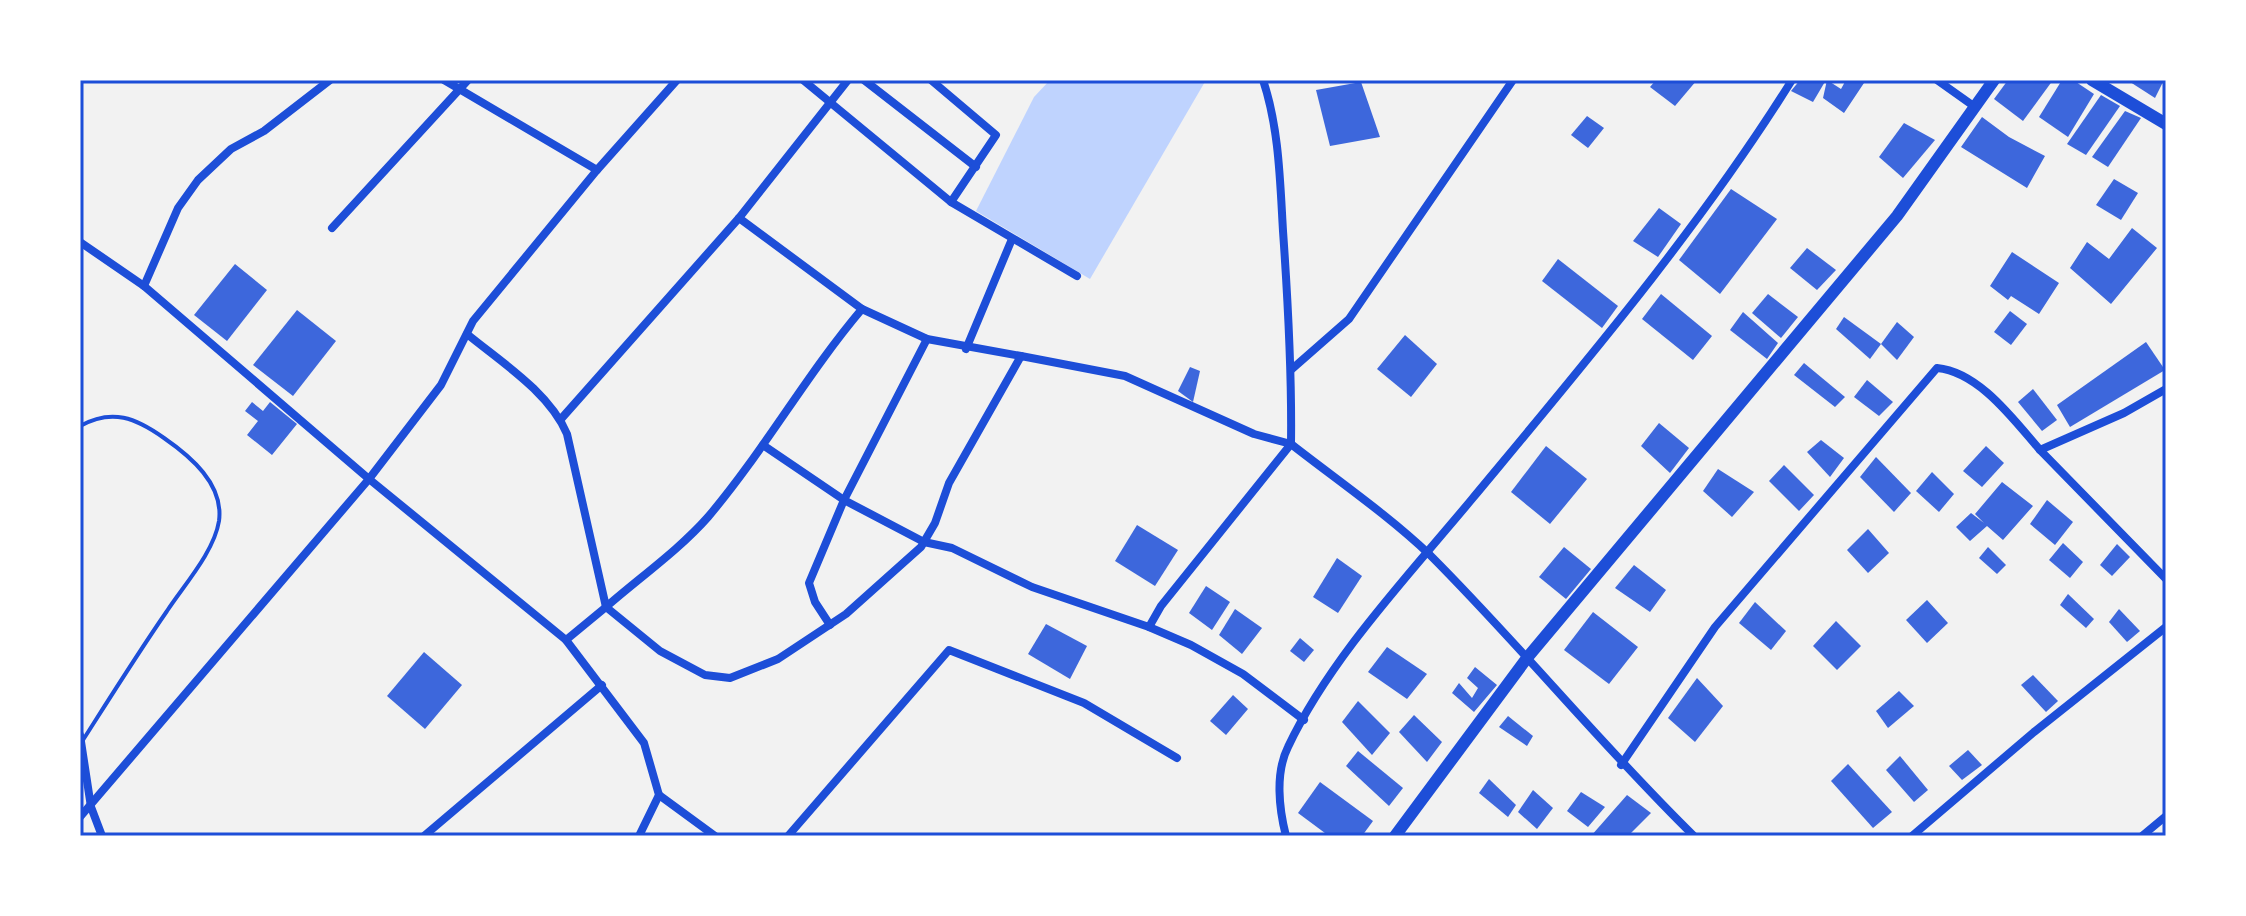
<svg xmlns="http://www.w3.org/2000/svg" width="2246" height="916" font-family="Literata,serif">
	<rect width="100%" height="100%" fill="#f2f2f2"/>
	<polygon fill="#bfd3fe" points="1050,80 1206,80 1090,279 976,211 1034,97"/>
	<g fill="#3d67dc">
		<polygon points="1656,80 1697,80 1675,106 1650,87"/>
		<polygon points="1800,80 1826,80 1813,102 1791,91"/>
		<polygon points="1827,80 1841,89 1846,80 1866,80 1844,113 1823,98"/>
		<polygon points="2008,80 2053,80 2023,121 1994,99"/>
		<polygon points="2062,80 2073,80 2094,94 2068,137 2039,117"/>
		<polygon points="2127,80 2164,80 2155,98"/>
		<polygon points="1361,82 1380,137 1330,146 1316,90"/>
		<polygon points="2101,95 2120,106 2086,155 2067,144"/>
		<polygon points="2125,111 2141,118 2108,167 2092,157"/>
		<polygon points="1587,116 1604,128 1588,148 1571,135"/>
		<polygon points="1982,117 2009,137 2045,156 2027,188 1961,147"/>
		<polygon points="1904,123 1935,140 1903,178 1879,157"/>
		<polygon points="2114,179 2138,193 2121,220 2096,205"/>
		<polygon points="1731,189 1777,219 1720,294 1679,260"/>
		<polygon points="1659,208 1681,224 1658,257 1633,241"/>
		<polygon points="2132,228 2157,248 2111,304 2070,268 2087,242 2109,259"/>
		<polygon points="1807,248 1836,270 1817,290 1790,268"/>
		<polygon points="2012,252 2059,283 2039,314 2011,296 2008,300 1990,286"/>
		<polygon points="1558,259 1618,306 1602,328 1542,281"/>
		<polygon points="235,264 267,290 227,341 194,315"/>
		<polygon points="1661,294 1712,336 1693,360 1642,319"/>
		<polygon points="1768,294 1798,317 1781,338 1752,313"/>
		<polygon points="297,310 336,341 293,396 253,365"/>
		<polygon points="2010,311 2027,324 2011,345 1994,332"/>
		<polygon points="1743,312 1778,343 1767,359 1730,330"/>
		<polygon points="1844,317 1881,344 1870,359 1836,329"/>
		<polygon points="1897,322 1914,337 1897,360 1881,344"/>
		<polygon points="1405,335 1437,364 1411,397 1377,369"/>
		<polygon points="2146,342 2165,370 2070,427 2057,405"/>
		<polygon points="1804,363 1845,397 1835,407 1794,375"/>
		<polygon points="1190,367 1200,371 1193,402 1178,391"/>
		<polygon points="1867,380 1893,402 1879,416 1854,397"/>
		<polygon points="2033,389 2057,420 2042,431 2018,402"/>
		<polygon points="252,402 263,411 270,402 297,424 272,455 247,435 258,421 245,411"/>
		<polygon points="1659,423 1689,448 1670,473 1641,446"/>
		<polygon points="1821,440 1844,458 1830,477 1807,452"/>
		<polygon points="1546,446 1587,479 1550,524 1511,492"/>
		<polygon points="1986,446 2004,463 1982,487 1963,471"/>
		<polygon points="1876,457 1911,493 1894,512 1860,477"/>
		<polygon points="1784,465 1814,495 1799,511 1769,481"/>
		<polygon points="1718,469 1754,492 1732,517 1703,491"/>
		<polygon points="1932,472 1954,494 1939,512 1916,491"/>
		<polygon points="2002,482 2033,506 2003,540 1987,526 1970,541 1956,527 1971,513 1984,523 1975,514"/>
		<polygon points="2047,500 2073,522 2055,545 2030,524"/>
		<polygon points="1137,525 1178,550 1155,586 1115,561"/>
		<polygon points="1868,529 1889,553 1868,573 1847,550"/>
		<polygon points="2063,543 2083,562 2070,578 2049,560"/>
		<polygon points="2117,544 2130,557 2112,576 2100,565"/>
		<polygon points="1564,547 1591,569 1566,599 1539,577"/>
		<polygon points="1988,547 2006,565 1997,574 1979,558"/>
		<polygon points="1337,558 1362,576 1338,613 1313,597"/>
		<polygon points="1634,565 1666,590 1650,612 1615,588"/>
		<polygon points="1206,586 1230,602 1212,630 1189,613"/>
		<polygon points="2068,594 2094,619 2086,628 2060,605"/>
		<polygon points="1927,600 1948,623 1927,643 1906,620"/>
		<polygon points="1755,602 1786,631 1771,650 1739,623"/>
		<polygon points="1235,609 1262,628 1242,654 1219,635"/>
		<polygon points="2119,609 2140,631 2127,642 2109,622"/>
		<polygon points="1593,612 1638,647 1609,684 1564,650"/>
		<polygon points="1836,621 1861,646 1837,670 1813,646"/>
		<polygon points="1046,624 1087,646 1070,679 1028,654"/>
		<polygon points="1300,638 1314,650 1304,662 1290,651"/>
		<polygon points="1387,647 1427,674 1407,699 1368,672"/>
		<polygon points="424,652 462,685 425,729 387,696"/>
		<polygon points="1475,667 1497,685 1474,712 1452,693 1459,683 1472,698 1478,688 1467,678"/>
		<polygon points="2033,675 2058,701 2046,712 2021,685"/>
		<polygon points="1697,678 1723,706 1695,742 1668,718"/>
		<polygon points="1899,691 1914,706 1888,728 1876,711"/>
		<polygon points="1233,695 1248,709 1226,735 1210,721"/>
		<polygon points="1358,701 1390,733 1372,755 1342,722"/>
		<polygon points="1414,715 1442,742 1427,762 1399,732"/>
		<polygon points="1508,716 1533,736 1527,746 1499,727"/>
		<polygon points="1968,750 1982,765 1962,780 1949,766"/>
		<polygon points="1358,751 1403,788 1389,806 1346,766"/>
		<polygon points="1900,756 1928,790 1914,802 1886,770"/>
		<polygon points="1848,764 1892,812 1873,828 1831,781"/>
		<polygon points="1489,779 1516,805 1508,817 1479,793"/>
		<polygon points="1320,782 1373,821 1362,836 1329,836 1298,813"/>
		<polygon points="1533,790 1553,808 1537,829 1518,812"/>
		<polygon points="1581,792 1605,807 1588,827 1567,811"/>
		<polygon points="1627,795 1651,813 1628,836 1591,836"/>
	</g>
	<g fill="none" stroke-linecap="round" stroke-linejoin="round">
		<path stroke="#1d4ed8" stroke-width="4" d="M80,426c32,-18 56,-8 84,12 26,18 60,46 55,83 -5,31 -35,64 -52,90 -29,42 -56,85 -84,129"/>
		<g stroke="#1d4ed8" stroke-width="8">
			<polyline points="444,80 597,170"/>
			<polyline points="803,80 951,202 1077,276"/>
			<polyline points="864,80 976,167"/>
			<polyline points="931,80 996,135 951,202"/>
			<path d="M1263,80c16,48 17,100 20,151 5,71 9,141 8,213 46,36 97,71 139,111 91,91 172,191 264,281"/>
			<polyline points="1937,80 1975,107"/>
			<polyline points="739,218 862,309 927,339 1021,356"/>
			<polyline points="332,228 468,80"/>
			<polyline points="80,242 144,286 369,479 566,640 644,743 659,795 639,836"/>
			<polyline points="144,286 178,208 198,180 231,149 264,131 330,80"/>
			<path d="M467,334c34,28 82,58 100,100l39,173c33,-29 73,-57 102,-90 56,-66 98,-142 154,-208"/>
			<polyline points="966,349 1012,239"/>
			<polyline points="1292,369 1349,319 1513,80"/>
			<polyline points="561,419 739,218 848,80"/>
			<polyline points="763,445 844,500 924,542 952,548 1032,587 1149,627 1191,645 1243,674 1304,720"/>
			<polyline points="2040,450 2166,579"/>
			<polyline points="830,625 815,602 809,583 844,500 927,339"/>
			<polyline points="566,640 606,607 660,651 705,675 730,678 778,659 846,614 921,547 935,523 949,483 1021,356 1125,376 1254,434 1291,444 1161,606 1149,627"/>
			<polyline points="80,735 91,807 102,836"/>
			<path d="M1621,765l94,-138 222,-259c42,4 76,51 103,82l84,-37 42,-24"/>
			<polyline points="659,795 715,836"/>
			<polyline points="80,817 369,479 441,385 473,321 597,170 677,80"/>
			<polyline points="424,836 602,685"/>
			<polyline points="788,836 949,650 1084,703 1177,758"/>
			<path d="M1286,836c-7,-27 -11,-63 2,-89 42,-89 121,-172 184,-248 112,-135 227,-270 320,-419"/>
			<polyline points="1912,836 2034,732 2166,627"/>
			<polyline points="2142,836 2166,816"/>
		</g>
		<g stroke="#1d4ed8" stroke-width="12">
			<polyline points="2092,80 2166,124"/>
			<polyline points="1395,836 1527,658 1897,216 1994,80"/>
		</g>
	</g>
	<rect width="2246" height="916" fill="none" stroke="#ffffff" stroke-width="164"/>
	<rect x="82" y="82" width="2082" height="752" fill="none" stroke="#1d4ed8" stroke-width="3"/>
</svg>
